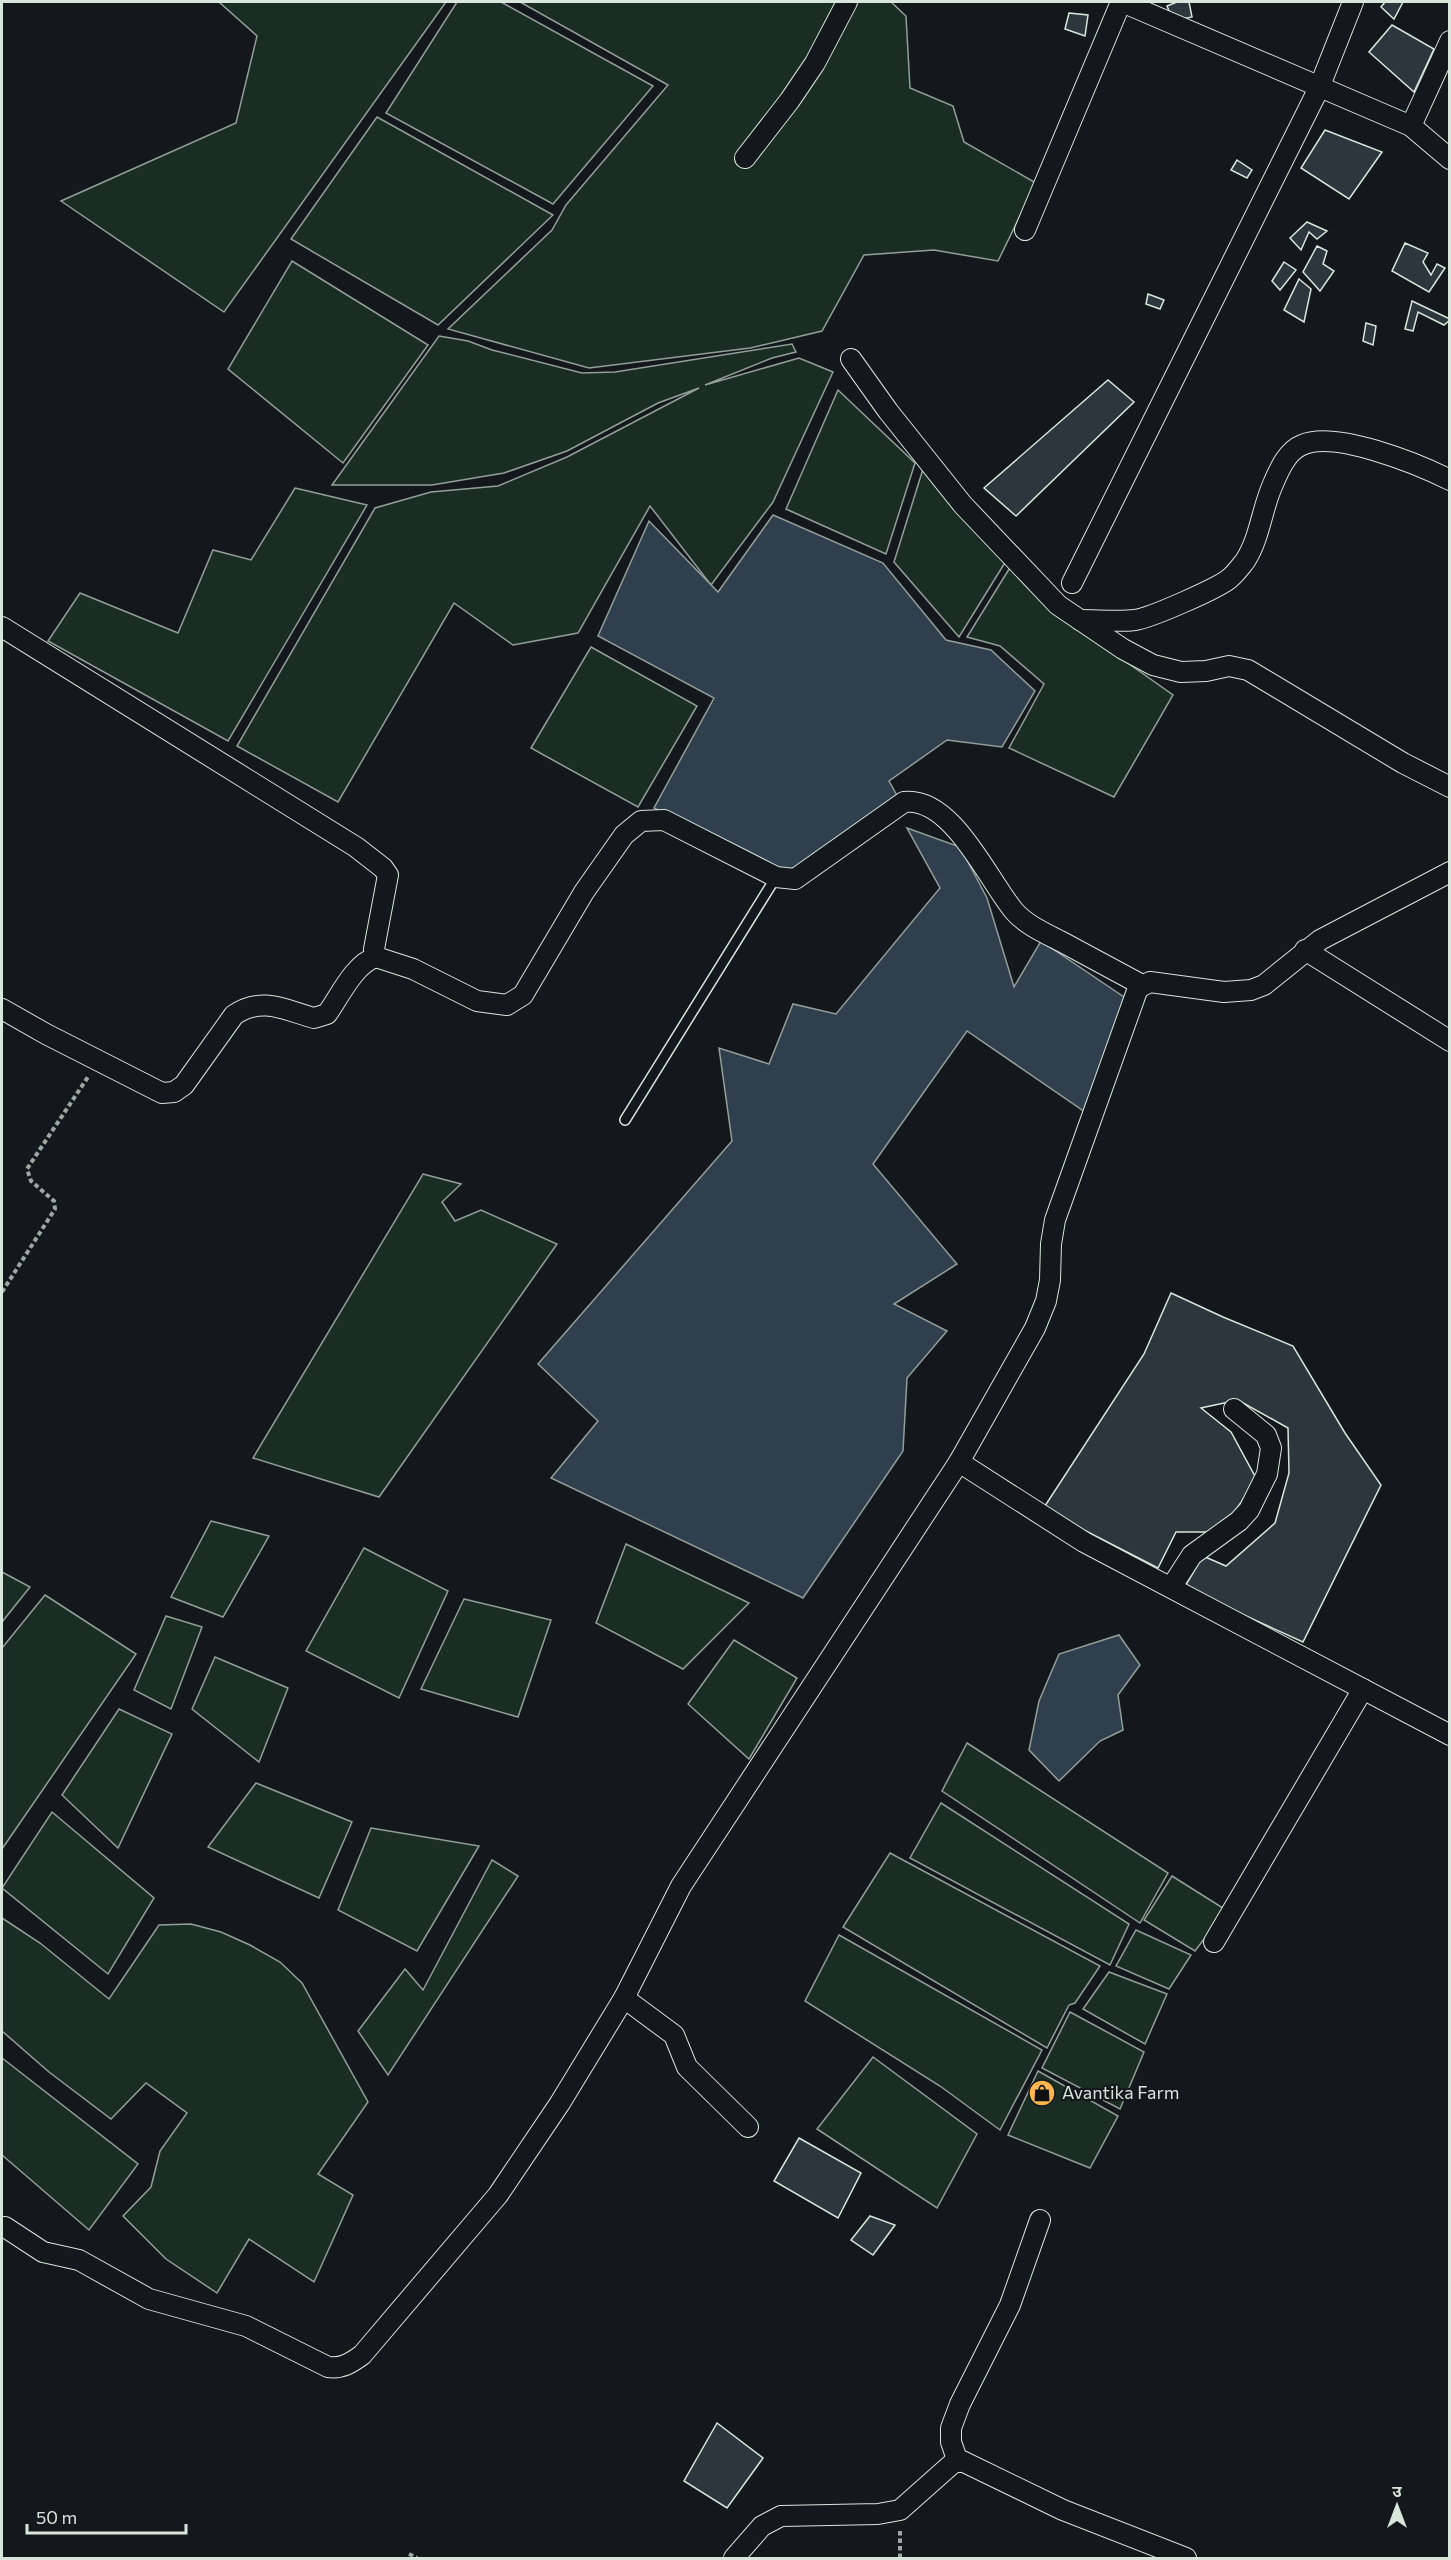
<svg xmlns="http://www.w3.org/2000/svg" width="1451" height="2560" font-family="Commissioner,'Noto Sans Devanagari',sans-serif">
	<rect width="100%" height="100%" fill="#14181c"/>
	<g fill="#1a2d24" stroke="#939e99" stroke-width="1.5">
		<polygon points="219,2 446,2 224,312 61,201 236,123 257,36"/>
		<polygon points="457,2 501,2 653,86 553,204 386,113"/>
		<polygon points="520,2 891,2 906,16 910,88 953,106 964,142 1036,183 998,261 934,250 864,255 822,331 750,348 589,368 448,329 552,230 566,205 668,85"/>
		<polygon points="377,117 553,215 438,325 291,239"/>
		<polygon points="292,261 428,345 343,463 228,369"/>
		<polygon points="439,336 468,341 492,350 582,373 615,372 792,344 796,352 772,358 705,385 799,358 833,372 773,502 711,585 650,506 578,633 513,645 454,603 338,802 237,746 375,508 431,492 498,486 567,457 699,388 658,403 567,451 504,473 432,485 332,485"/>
		<polygon points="838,390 915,463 886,554 786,509"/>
		<polygon points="923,469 1006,561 959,637 894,562"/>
		<polygon points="295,488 367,505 228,741 48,641 80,593 178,633 213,550 251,560"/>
		<polygon points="1011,566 1098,642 1173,695 1114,797 1009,748 1044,684 1000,646 967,637"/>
		<polygon points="591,647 697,706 638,807 531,748"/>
		<polygon points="423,1174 461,1184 442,1202 455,1221 481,1210 557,1244 379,1497 253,1458"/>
		<polygon points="211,1521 269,1536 223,1617 171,1597"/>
		<polygon points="626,1544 749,1603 683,1669 596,1623"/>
		<polygon points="364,1548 448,1591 399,1698 306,1651"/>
		<polygon points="2,1572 30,1587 2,1622"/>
		<polygon points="45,1595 136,1654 2,1849 2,1648"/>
		<polygon points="464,1599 551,1620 518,1717 421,1689"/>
		<polygon points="166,1616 202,1627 171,1709 134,1690"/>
		<polygon points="734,1640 797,1678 749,1759 688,1704"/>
		<polygon points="215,1657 288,1688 259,1762 192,1709"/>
		<polygon points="119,1709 172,1734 118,1848 62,1795"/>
		<polygon points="967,1743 1168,1873 1140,1923 942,1791"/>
		<polygon points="256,1783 352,1822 319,1898 208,1847"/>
		<polygon points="941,1803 1129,1924 1110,1965 910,1858"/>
		<polygon points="52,1812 154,1898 108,1974 2,1888"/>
		<polygon points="371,1828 479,1846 417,1951 338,1910"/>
		<polygon points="890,1853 1100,1966 1075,2003 1069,2005 1047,2048 843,1927"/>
		<polygon points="492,1860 518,1876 388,2075 358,2031 405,1969 423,1990"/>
		<polygon points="1172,1876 1226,1910 1195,1951 1144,1920"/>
		<polygon points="2,1918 40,1943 109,1999 159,1925 191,1924 221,1932 250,1945 280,1962 302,1983 368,2102 318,2174 353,2195 314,2282 249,2239 217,2293 166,2259 123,2216 151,2187 160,2151 187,2113 146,2083 111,2119 49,2072 2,2031"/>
		<polygon points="1136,1930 1191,1955 1169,1989 1116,1966"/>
		<polygon points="839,1935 1042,2050 1000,2130 940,2086 805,2001"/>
		<polygon points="1109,1972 1167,1994 1145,2044 1083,2009"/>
		<polygon points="1070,2012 1144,2052 1120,2109 1042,2068"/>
		<polygon points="873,2057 977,2134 937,2208 817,2129"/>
		<polygon points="2,2058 138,2164 89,2230 2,2155"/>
		<polygon points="1038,2071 1118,2116 1090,2168 1008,2135"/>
	</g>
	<g fill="#2f3f4d" stroke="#939e99" stroke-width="1.5">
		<polygon points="773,515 883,563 946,640 991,650 1035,691 1002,747 947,740 889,781 899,799 790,878 654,808 714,698 598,636 649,521 718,592"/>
		<polygon points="907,828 960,847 987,898 1014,987 1041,941 1124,997 1088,1114 967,1031 873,1164 957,1264 894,1304 947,1331 907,1378 903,1451 803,1598 551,1478 598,1421 538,1364 732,1141 719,1048 769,1064 793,1004 836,1014 940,888"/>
		<polygon points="1119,1635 1140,1665 1118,1695 1123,1730 1100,1741 1059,1781 1029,1750 1039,1701 1059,1654"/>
	</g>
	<g fill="#2c363c" stroke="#d8e6dc" stroke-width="1.5">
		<polygon points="1177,2 1189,2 1192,17 1173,21 1167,6"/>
		<polygon points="1385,2 1403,2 1394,19 1381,7"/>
		<polygon points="1069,13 1088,15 1085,36 1065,29"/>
		<polygon points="1392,25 1434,49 1414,92 1369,52"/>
		<polygon points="1325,130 1382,152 1349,199 1301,168"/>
		<polygon points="1237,160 1252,170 1247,178 1231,170"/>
		<polygon points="1307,222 1327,231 1317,239 1309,232 1301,250 1290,238"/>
		<polygon points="1405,243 1428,253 1423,262 1431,275 1437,264 1445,268 1429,292 1392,271"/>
		<polygon points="1317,246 1327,251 1323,264 1334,271 1320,291 1303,272"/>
		<polygon points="1284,262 1296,270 1280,290 1272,281"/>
		<polygon points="1299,279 1311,289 1304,322 1284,310"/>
		<polygon points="1148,294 1164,300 1160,309 1146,304"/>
		<polygon points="1412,301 1450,319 1450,320 1444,325 1418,312 1413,331 1405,329"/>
		<polygon points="1366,323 1376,326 1373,345 1363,341"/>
		<polygon points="1108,380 1134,402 1016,516 984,488"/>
		<polygon points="1171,1293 1223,1317 1293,1346 1345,1433 1381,1485 1303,1642 1184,1588 1203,1556 1226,1566 1275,1523 1289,1473 1288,1428 1238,1400 1201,1408 1231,1432 1257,1480 1220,1532 1176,1532 1158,1568 1043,1509 1144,1354"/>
		<polygon points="799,2138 861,2173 838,2218 774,2181"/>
		<polygon points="870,2216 895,2225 873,2255 851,2240"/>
		<polygon points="717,2423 763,2458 727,2508 684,2481"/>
	</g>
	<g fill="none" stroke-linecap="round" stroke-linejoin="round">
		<defs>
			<polyline id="service" points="625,1120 776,877"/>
			<g id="minor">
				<polyline points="1122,2 1411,126 1450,159"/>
				<polyline points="1411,126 1450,41"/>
				<polyline points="745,158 790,100 815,63 847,2"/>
				<polyline points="1025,230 1121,2"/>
				<polyline points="851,359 888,411 963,505 1058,605 1123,649 1153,665 1181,672 1206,671 1229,666 1248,670 1403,763 1450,787"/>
				<polyline points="1072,583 1319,88 1353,2"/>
				<path d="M1080,620c18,0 37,2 55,0 15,-2 84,-32 95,-42 5,-4 11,-12 15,-17 15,-23 17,-53 28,-77 6,-14 14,-33 29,-39 33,-15 116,19 148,35"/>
				<path d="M2,627l354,220 27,21 5,7 -14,74 2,8 37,12 64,32 30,4 16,-10 61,-103 40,-57 17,-14 23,-1 112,57 19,2 109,-77c48,-6 84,78 110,109 13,15 33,23 50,32 26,14 52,28 78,42"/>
				<polyline points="1305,950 1450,1041"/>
				<path d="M2,1009l44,25 116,59 12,-1 10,-7 50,-70c28,-19 51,-5 80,3l13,-4c13,-18 27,-50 49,-57"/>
				<polyline points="959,1462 1084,1542 1450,1735"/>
				<polyline points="1172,1586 1192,1555 1239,1521 1249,1510 1267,1474 1271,1448 1266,1435 1234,1409"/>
				<polyline points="1214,1942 1363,1689"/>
				<polyline points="624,1998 674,2035 687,2067 748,2127"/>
				<path d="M5,2227l38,25 36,8 70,39 97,27 82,41c14,2 23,-4 34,-12l136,-160 62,-92 64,-105 57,-112 278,-424 76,-134 11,-27 4,-21 1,-36 4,-24 83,-232 12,-6 74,10 27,-2 13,-5 56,-45 130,-68"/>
				<polyline points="958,2462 951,2442 951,2428 960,2404 1010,2305 1040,2220"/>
				<polyline points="734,2558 762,2526 781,2516 878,2514 900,2510 953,2463 962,2461 1063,2510 1186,2558"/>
			</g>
		</defs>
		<use href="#service" stroke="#d8e6dc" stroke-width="12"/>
		<use href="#minor" stroke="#d8e6dc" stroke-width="22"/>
		<g stroke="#9da8a2" stroke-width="4" stroke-dasharray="4.5 3" stroke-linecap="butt">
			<polyline points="2,1292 55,1209 54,1201 31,1181 27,1169 88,1077"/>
			<polyline points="409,2554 417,2558"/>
			<polyline points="900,2558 900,2529"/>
		</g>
		<use href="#service" stroke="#14181c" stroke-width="9"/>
		<use href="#minor" stroke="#14181c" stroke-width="20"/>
	</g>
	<defs>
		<symbol id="shop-disc" viewBox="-11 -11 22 22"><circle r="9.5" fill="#ffb74d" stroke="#14181c"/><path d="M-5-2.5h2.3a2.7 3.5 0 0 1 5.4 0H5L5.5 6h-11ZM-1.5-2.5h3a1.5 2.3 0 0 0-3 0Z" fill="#111"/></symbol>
	</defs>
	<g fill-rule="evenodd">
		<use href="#shop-disc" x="1027" y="2078" width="30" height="30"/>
	</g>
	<g text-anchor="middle" stroke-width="4.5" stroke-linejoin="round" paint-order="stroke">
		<g font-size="18" fill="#d8e6dc" stroke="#14181c" text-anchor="start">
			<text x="1062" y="2099">Avantika Farm</text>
		</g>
	</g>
	<rect width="1451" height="2560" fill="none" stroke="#d8e6dc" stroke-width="6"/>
	<g transform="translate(1397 2506)" stroke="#14181c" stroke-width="4.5" paint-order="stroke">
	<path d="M0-4.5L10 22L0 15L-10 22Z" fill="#d8e6dc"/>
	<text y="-9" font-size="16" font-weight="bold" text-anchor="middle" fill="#d8e6dc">उ</text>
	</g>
	<path d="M27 2524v9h159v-9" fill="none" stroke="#d8e6dc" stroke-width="3"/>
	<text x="36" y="2524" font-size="18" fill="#d8e6dc" stroke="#14181c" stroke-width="4.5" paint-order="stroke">50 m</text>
</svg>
